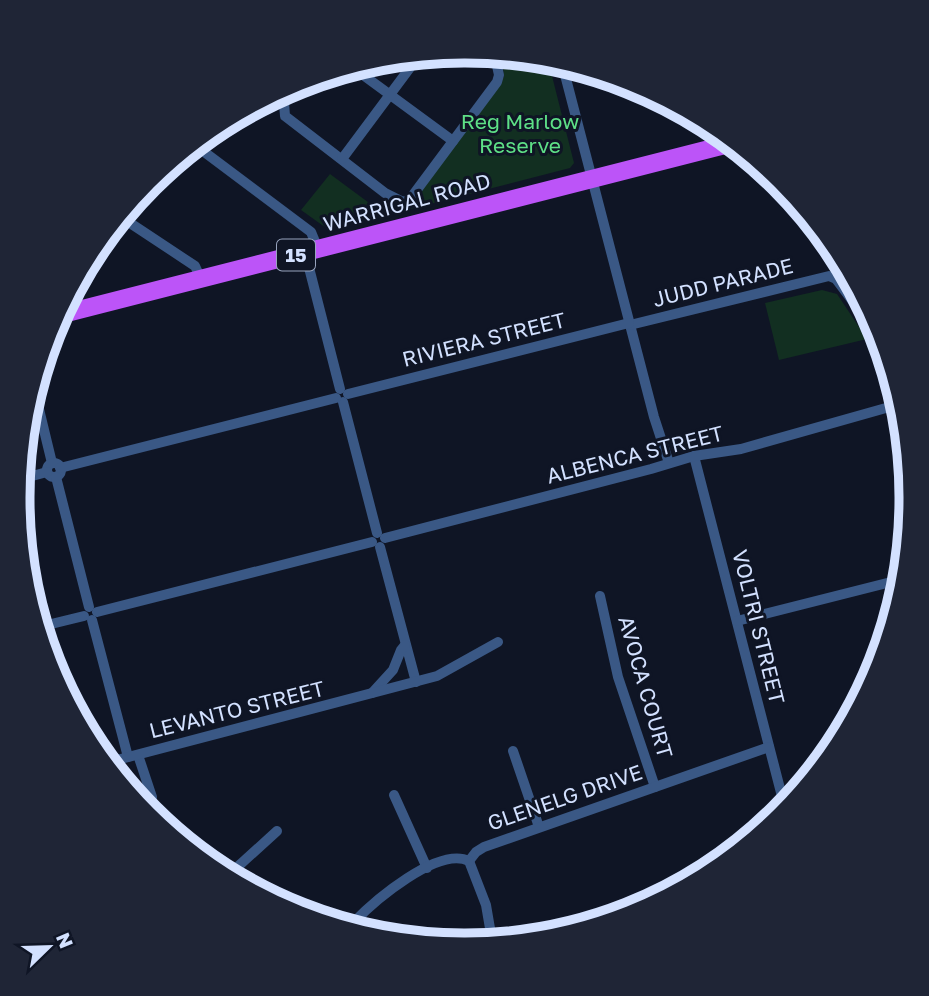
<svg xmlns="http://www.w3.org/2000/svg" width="929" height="996" font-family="'Golos Text',sans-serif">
	<rect width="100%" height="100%" fill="#0f1525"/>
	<g fill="#122f21">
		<polygon points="520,62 550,68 574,163 570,168 329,230 301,210 330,174 380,211 393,204 400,205 504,77 503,67"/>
		<polygon points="822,290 837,294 867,339 779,360 765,303"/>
	</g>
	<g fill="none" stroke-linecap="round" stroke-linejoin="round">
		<g stroke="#3a5885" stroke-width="10">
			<polyline points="564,71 654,417 669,463"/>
			<polyline points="359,72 453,141"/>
			<polyline points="298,84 284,103 285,116 385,193 403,202 410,199 497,82 499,75 495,57"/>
			<polyline points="199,148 311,232 318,249 321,248"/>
			<polyline points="342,159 415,61"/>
			<polyline points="124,219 195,266 201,279"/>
			<polyline points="305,252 340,389"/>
			<polyline points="630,325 829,276 836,279 879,336"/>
			<polyline points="348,394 629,323"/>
			<polyline points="37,401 52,463"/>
			<polyline points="343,402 377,533"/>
			<polyline points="694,456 785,808"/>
			<circle cx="54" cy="470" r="7"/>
			<polyline points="60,468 336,398"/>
			<polyline points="56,477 89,607"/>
			<polyline points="21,479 47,472"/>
			<polyline points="385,538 651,469 694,456 741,449 893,406"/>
			<polyline points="380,547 416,682"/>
			<polyline points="600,596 618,677 655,787"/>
			<polyline points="97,612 372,542"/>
			<polyline points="92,620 128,757"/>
			<polyline points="737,621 895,581"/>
			<polyline points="43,626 84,616"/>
			<polyline points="372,693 393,670 401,650 405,645"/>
			<polyline points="513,751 539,827"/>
			<polyline points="138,755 152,797 148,813"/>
			<polyline points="113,761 437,676 498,642"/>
			<polyline points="394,795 427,868"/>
			<polyline points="469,861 476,852 484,847 769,747"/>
			<polyline points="469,861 486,905 492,940"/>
			<polyline points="233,871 277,831"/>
			<path d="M353,923c21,-22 85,-77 116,-62"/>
		</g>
		<polyline stroke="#bc54f8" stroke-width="18" points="59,315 725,145"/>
	</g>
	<g text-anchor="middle" stroke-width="6" stroke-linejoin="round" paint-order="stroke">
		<rect fill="#0f1525" stroke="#98a4be" stroke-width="2" x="277" y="239.5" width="38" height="31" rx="5"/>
		<g font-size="19" font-weight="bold" fill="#d3e1ff">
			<text x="296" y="262">15</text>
		</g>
		<g font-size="21" fill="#5ee087" stroke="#0f1525">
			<text x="520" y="129">Reg Marlow<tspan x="520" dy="24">Reserve</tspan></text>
		</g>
		<g font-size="21" fill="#d3e1ff" stroke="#0f1525">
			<text transform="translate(407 203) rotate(-15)" y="7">WARRIGAL ROAD</text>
			<text transform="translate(723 283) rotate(-14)" y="7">JUDD PARADE</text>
			<text transform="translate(484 340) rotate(-14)" y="7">RIVIERA STREET</text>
			<text transform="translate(635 455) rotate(-14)" y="7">ALBENCA STREET</text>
			<text transform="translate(758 627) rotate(76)" y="7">VOLTRI STREET</text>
			<text transform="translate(645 687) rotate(74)" y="7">AVOCA COURT</text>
			<text transform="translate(237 710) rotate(-14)" y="7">LEVANTO STREET</text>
			<text transform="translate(565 798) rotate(-19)" y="7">GLENELG DRIVE</text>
		</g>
	</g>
	<path d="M0 0H929V996H0ZM464 63H465A434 434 0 0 1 899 497V499A434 434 0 0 1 465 933H464A434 434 0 0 1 30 499V497A434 434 0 0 1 464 63Z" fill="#1f2536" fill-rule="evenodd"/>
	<path fill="none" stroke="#d3e1ff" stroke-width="9" d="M464 63H465A434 434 0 0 1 899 497V499A434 434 0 0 1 465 933H464A434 434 0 0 1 30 499V497A434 434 0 0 1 464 63Z"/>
	<g transform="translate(49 947) rotate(67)" stroke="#0f1525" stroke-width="5" paint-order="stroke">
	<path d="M0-5L12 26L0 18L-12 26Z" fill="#d3e1ff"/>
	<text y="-10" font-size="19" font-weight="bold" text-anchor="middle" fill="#d3e1ff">N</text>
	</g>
</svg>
